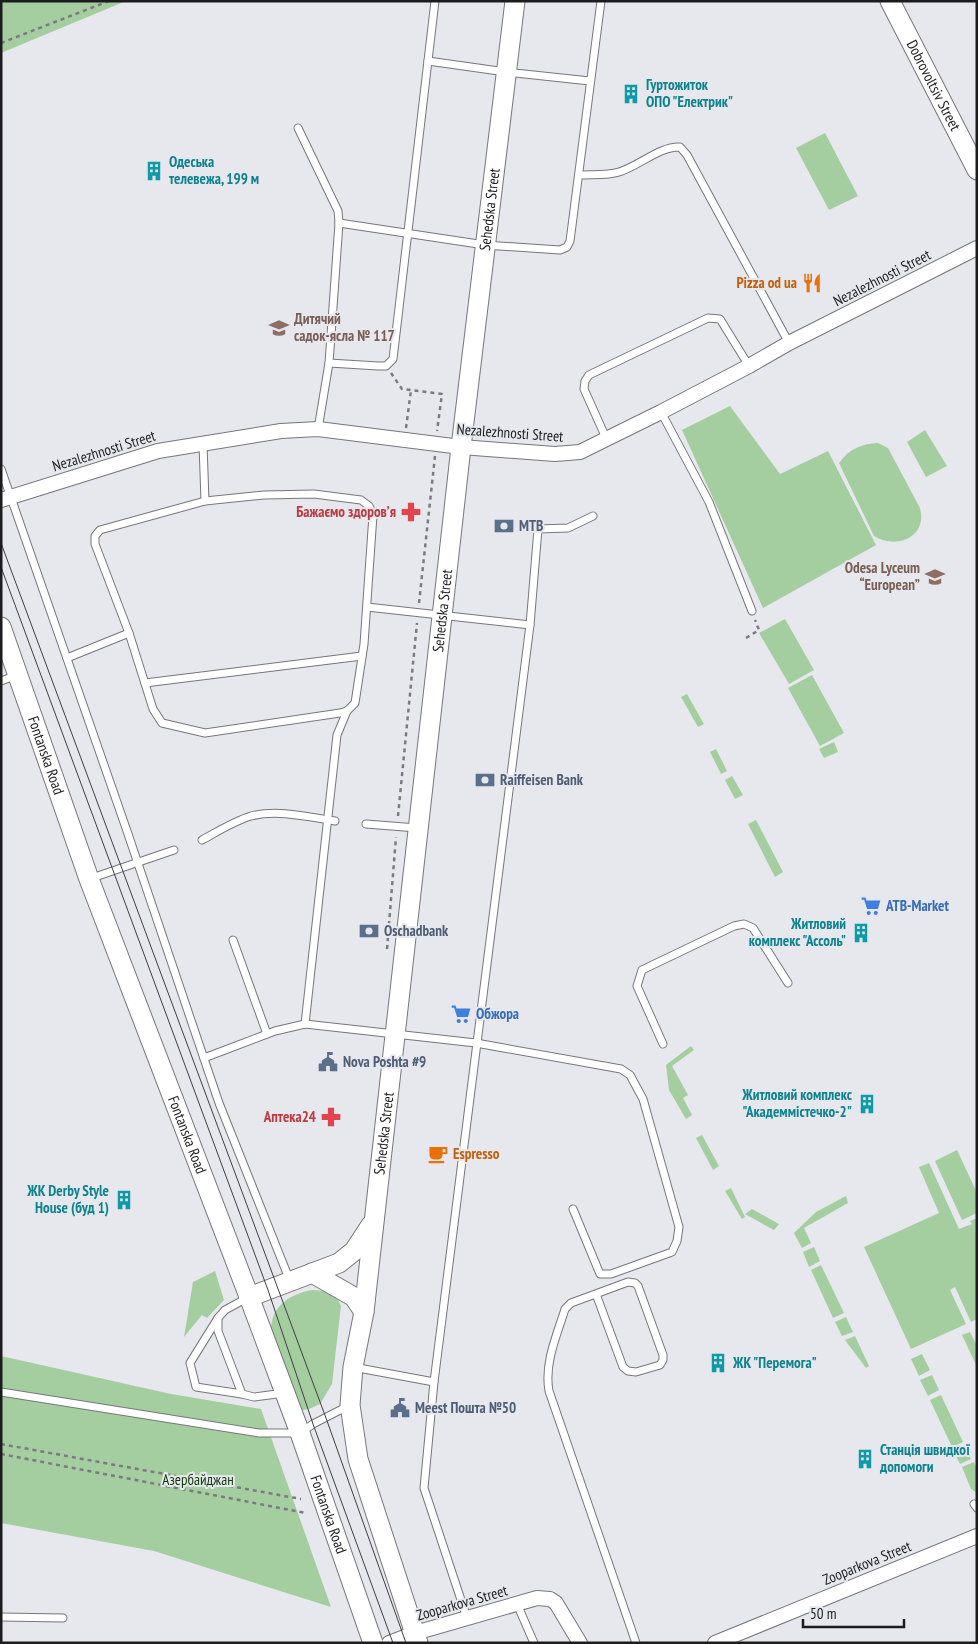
<svg xmlns="http://www.w3.org/2000/svg" width="978" height="1644" font-family="'PT Sans Narrow',sans-serif">
	<rect width="100%" height="100%" fill="#e7e7ee"/>
	<g fill="#a5cea0">
		<polygon points="1,1 126,1 1,53"/>
		<polygon points="825,133 858,196 829,210 796,148"/>
		<polygon points="730,406 780,474 828,451 876,545 763,608 682,430"/>
		<polygon points="925,430 947,466 926,477 907,442"/>
		<path d="M878,443l10,5 32,60c8,29 -24,42 -46,28l-35,-73c10,-14 22,-19 39,-20z"/>
		<polygon points="785,619 814,670 789,684 759,633"/>
		<polygon points="812,675 844,733 820,746 788,688"/>
		<polygon points="687,694 704,724 698,727 681,697"/>
		<polygon points="834,742 838,752 824,758 819,749"/>
		<polygon points="716,749 727,771 721,774 710,752"/>
		<polygon points="732,776 743,795 735,799 725,780"/>
		<polygon points="756,820 783,872 775,877 748,824"/>
		<polygon points="691,1046 694,1050 672,1066 688,1095 683,1098 692,1115 686,1119 669,1090 666,1065"/>
		<polygon points="702,1135 719,1166 713,1170 696,1138"/>
		<polygon points="957,1150 977,1193 977,1213 962,1220 935,1161"/>
		<polygon points="929,1163 959,1229 972,1224 970,1221 977,1218 977,1319 971,1322 955,1287 950,1290 966,1324 911,1349 864,1247 939,1213 919,1167"/>
		<polygon points="731,1188 745,1217 742,1219 725,1191"/>
		<polygon points="846,1196 848,1203 804,1228 811,1243 802,1248 794,1233 816,1212"/>
		<polygon points="752,1209 779,1224 774,1230 745,1214"/>
		<polygon points="814,1247 820,1261 809,1267 803,1252"/>
		<polygon points="821,1265 844,1313 833,1318 811,1270"/>
		<polygon points="215,1271 224,1300 207,1318 202,1315 184,1337 193,1282"/>
		<path d="M312,1290c12,0 25,4 29,16l-9,78 -12,20 -11,5 -6,1 -4,-2c-6,-17 -12,-33 -18,-49 -3,-8 -10,-20 -10,-29 0,-25 20,-36 41,-40z"/>
		<polygon points="846,1317 853,1332 842,1336 835,1322"/>
		<polygon points="970,1332 977,1346 977,1367 962,1335"/>
		<polygon points="855,1336 869,1366 866,1368 845,1340"/>
		<polygon points="922,1354 930,1370 919,1376 911,1359"/>
		<polygon points="1,1356 171,1394 261,1409 331,1607 154,1551 1,1523"/>
		<polygon points="932,1375 939,1390 928,1396 920,1380"/>
		<polygon points="941,1395 963,1442 952,1447 930,1400"/>
		<polygon points="965,1447 971,1459 960,1464 954,1452"/>
		<polygon points="974,1462 977,1469 977,1493 971,1489 962,1467"/>
	</g>
	<g fill="none" stroke-linecap="round" stroke-linejoin="round">
		<defs>
			<g id="lane">
				<polyline points="428,61 506,72 590,81"/>
				<polyline points="298,128 338,211 339,223 329,363 318,429"/>
				<path d="M579,175c13,-1 28,1 40,-3 20,-6 41,-26 61,-25l7,8 102,188"/>
				<polyline points="339,223 485,245 560,250 567,247 570,241 601,1"/>
				<polyline points="329,363 378,366 386,366 393,359 435,1"/>
				<polyline points="661,412 709,502 752,611"/>
				<polyline points="606,438 584,389 585,381 589,375 708,318 720,319 749,366"/>
				<polyline points="203,444 205,501"/>
				<polyline points="1,469 127,831 219,1103 290,1281"/>
				<polygon points="314,494 361,500 369,506 373,515 364,644 355,703 347,711 340,713 205,733 162,723 153,709 129,633 95,544 95,536 100,530 205,501 264,495"/>
				<polyline points="367,607 530,625"/>
				<polyline points="67,658 129,633"/>
				<polyline points="1,681 17,675"/>
				<polyline points="145,683 362,656"/>
				<polyline points="366,824 417,828"/>
				<path d="M202,840c15,-8 32,-19 49,-24 26,-7 58,1 84,5"/>
				<polyline points="89,879 174,850"/>
				<polyline points="233,940 267,1034"/>
				<polyline points="305,1024 337,735 347,711"/>
				<polyline points="663,1044 637,986 642,970 734,926 744,924 753,928 788,983"/>
				<polyline points="204,1058 275,1031 305,1024 476,1043 621,1069 630,1075 643,1099 679,1227 677,1241 672,1252 611,1274 600,1274 573,1209"/>
				<path d="M596,1294l27,73 5,4 8,1 24,-7 3,-5v-5l-25,-69 -3,-3 -7,-1 -57,21 -6,6c-8,26 -21,54 -16,82l87,252"/>
				<polyline points="249,1297 225,1310 218,1318 218,1331 242,1394 254,1397 284,1393"/>
				<polyline points="218,1318 190,1363 196,1387 242,1394"/>
				<polyline points="353,1367 434,1382 530,625 538,529 568,528 593,516"/>
				<polyline points="434,1382 424,1488 467,1618"/>
				<polyline points="1,1392 259,1433 300,1433 313,1424 348,1406"/>
				<polyline points="974,1504 977,1508"/>
				<polyline points="517,1604 534,1643"/>
				<polyline points="1,1617 63,1618"/>
			</g>
			<g id="street">
				<polyline points="1,500 158,451 281,431 318,429 461,447 555,454 580,452 661,412 749,366 789,343 977,248"/>
				<polyline points="389,1643 415,1633 537,1598 550,1599 556,1603 580,1643"/>
				<polyline points="715,1643 977,1536"/>
			</g>
			<g id="secondary">
				<path id="s1" d="M890,1l87,169"/>
				<path id="s2" d="M1,627l88,252 156,407 55,147 73,210"/>
				<polyline points="312,1273 354,1297 364,1312"/>
				<polyline points="249,1297 339,1263 354,1251 371,1225"/>
				<path id="s3" d="M418,1643l-60,-184 -8,-54 3,-38 11,-55 97,-865 54,-446"/>
			</g>
		</defs>
		<use href="#lane" stroke="#76767c" stroke-width="9"/>
		<use href="#street" stroke="#76767c" stroke-width="16"/>
		<use href="#secondary" stroke="#76767c" stroke-width="21"/>
		<g stroke="#7a7a7f" stroke-width="2.5" stroke-dasharray="4 4" stroke-linecap="butt">
			<polyline points="1,43 109,1"/>
			<polyline points="391,373 402,389 442,394 437,431"/>
			<polyline points="406,428 411,390"/>
			<polyline points="419,603 435,456"/>
			<polyline points="746,638 759,630 755,620"/>
			<polyline points="398,816 417,623"/>
			<polyline points="387,949 396,837"/>
			<polyline points="1,1444 301,1499"/>
			<polyline points="1,1454 306,1513"/>
		</g>
		<use href="#lane" stroke="#fff" stroke-width="7"/>
		<use href="#street" stroke="#fff" stroke-width="14"/>
		<use href="#secondary" stroke="#fff" stroke-width="19"/>
		<g stroke="#3f3f42" stroke-width="1">
			<polyline points="1,543 326,1418 406,1643"/>
			<polyline points="1,567 268,1290 313,1424 393,1643"/>
		</g>
	</g>
	<defs>
		<symbol id="building-bare" viewBox="-9 -9 18 18"><path d="M-4-6H4V6H1V3H-1V6H-4ZM-2.5-4.3h1.7v1.8h-1.7ZM.8-4.3h1.7v1.8H.8ZM-2.5-1h1.7V.8h-1.7ZM.8-1h1.7V.8H.8Z" fill="#0f9aa8" stroke="#e7e7ee" stroke-width="2.5" paint-order="stroke"/></symbol>
		<symbol id="restaurant-bare" viewBox="-9 -9 18 18"><path d="M-5-6h1v4h1v-4h1v4h1v-4h1v5L-1.5 .5V6h-2V.5L-5-1ZM5-6V6H3V1.5H1.5Q1.5-4 5-6Z" fill="#e8710a" stroke="#e7e7ee" stroke-width="2.5" paint-order="stroke"/></symbol>
		<symbol id="school-bare" viewBox="-9 -9 18 18"><path d="M0-5L7-2L0 1L-7-2ZM-4 1L0 2.5L4 1V4Q0 6-4 4Z" fill="#8d6e63" stroke="#e7e7ee" stroke-width="2.5" paint-order="stroke"/></symbol>
		<symbol id="pharmacy-bare" viewBox="-9 -9 18 18"><path d="M-2-6h4v4h4v4h-4v4h-4v-4h-4v-4h4Z" fill="#e0444e" stroke="#e7e7ee" stroke-width="2.5" paint-order="stroke"/></symbol>
		<symbol id="bank-bare" viewBox="-9 -9 18 18"><path d="M-6-4H6V4H-6ZM0-2.3a2.3 2.3 0 1 0 0 4.6a2.3 2.3 0 1 0 0-4.6Z" fill="#5c6f8a" stroke="#e7e7ee" stroke-width="2.5" paint-order="stroke"/></symbol>
		<symbol id="supermarket-bare" viewBox="-9 -9 18 18"><path d="M-6-5.5h2.5l.6 2H6L4.5 2H-2.5L-4.4-4H-6ZM-1.5 3.2a1.3 1.3 0 1 0 .1 0ZM3 3.2a1.3 1.3 0 1 0 .1 0Z" fill="#3f7fe0" stroke="#e7e7ee" stroke-width="2.5" paint-order="stroke"/></symbol>
		<symbol id="civic-bare" viewBox="-9 -9 18 18"><path d="M-.6-6.5H3V-4.5H.6V-3L4-1V1h2V6H-6V1h2V-1L-.6-3ZM-1.2 2.5V6h2.4V2.5Z" fill="#5c6f8a" stroke="#e7e7ee" stroke-width="2.5" paint-order="stroke"/></symbol>
		<symbol id="cafe-bare" viewBox="-9 -9 18 18"><path d="M-5.5-4.5H6V0H3Q3 3.5 0 3.5H-2.5Q-5.5 3.5-5.5 0ZM3-3.2v2h1.7v-2ZM-6 4.5H4V6H-6Z" fill="#e8710a" stroke="#e7e7ee" stroke-width="2.5" paint-order="stroke"/></symbol>
	</defs>
	<g fill-rule="evenodd">
		<use href="#building-bare" x="617" y="80" width="28" height="28"/>
		<use href="#building-bare" x="140" y="157" width="28" height="28"/>
		<use href="#restaurant-bare" x="798" y="269" width="28" height="28"/>
		<use href="#school-bare" x="265" y="314" width="28" height="28"/>
		<use href="#pharmacy-bare" x="397" y="498" width="28" height="28"/>
		<use href="#bank-bare" x="490" y="512" width="28" height="28"/>
		<use href="#school-bare" x="921" y="563" width="28" height="28"/>
		<use href="#bank-bare" x="471" y="766" width="28" height="28"/>
		<use href="#supermarket-bare" x="857" y="892" width="28" height="28"/>
		<use href="#bank-bare" x="355" y="917" width="28" height="28"/>
		<use href="#building-bare" x="847" y="919" width="28" height="28"/>
		<use href="#supermarket-bare" x="447" y="1000" width="28" height="28"/>
		<use href="#civic-bare" x="314" y="1048" width="28" height="28"/>
		<use href="#building-bare" x="853" y="1090" width="28" height="28"/>
		<use href="#pharmacy-bare" x="317" y="1103" width="28" height="28"/>
		<use href="#cafe-bare" x="424" y="1140" width="28" height="28"/>
		<use href="#building-bare" x="110" y="1186" width="28" height="28"/>
		<use href="#building-bare" x="704" y="1349" width="28" height="28"/>
		<use href="#civic-bare" x="386" y="1394" width="28" height="28"/>
		<use href="#building-bare" x="851" y="1445" width="28" height="28"/>
	</g>
	<g text-anchor="middle" stroke-width="4" stroke-linejoin="round" paint-order="stroke">
		<g font-size="15" font-weight="bold" fill="#0d838f" stroke="#e7e7ee" text-anchor="start">
			<text x="646" y="90">Гуртожиток<tspan x="646" dy="17">ОПО "Електрик"</tspan></text>
			<text x="169" y="167">Одеська<tspan x="169" dy="17">телевежа, 199 м</tspan></text>
			<text x="846" y="929" text-anchor="end">Житловий<tspan x="846" dy="17">комплекс "Ассоль"</tspan></text>
			<text x="852" y="1100" text-anchor="end">Житловий комплекс<tspan x="852" dy="17">"Академмістечко-2"</tspan></text>
			<text x="109" y="1196" text-anchor="end">ЖК Derby Style<tspan x="109" dy="17">House (буд 1)</tspan></text>
			<text x="733" y="1368">ЖК "Перемога"</text>
			<text x="880" y="1455">Станція швидкої<tspan x="880" dy="17">допомоги</tspan></text>
		</g>
		<g font-size="15" fill="#1c1c1e" stroke="#e7e7ee">
			<text dy="5" stroke="none"><textPath href="#s1" startOffset="95">Dobrovoltsiv Street</textPath></text>
			<text dy="5" stroke="none"><textPath href="#s3" startOffset="1452">Sehedska Street</textPath></text>
			<text transform="translate(882 278) rotate(-27)" y="5">Nezalezhnosti Street</text>
			<text transform="translate(510 433) rotate(4)" y="5">Nezalezhnosti Street</text>
			<text transform="translate(104 451) rotate(-17)" y="5">Nezalezhnosti Street</text>
			<text dy="5" stroke="none"><textPath href="#s3" startOffset="1048">Sehedska Street</textPath></text>
			<text dy="5" stroke="none"><textPath href="#s2" startOffset="136">Fontanska Road</textPath></text>
			<text dy="5" stroke="none"><textPath href="#s3" startOffset="522">Sehedska Street</textPath></text>
			<text dy="5" stroke="none"><textPath href="#s2" startOffset="541">Fontanska Road</textPath></text>
			<text dy="5" stroke="none"><textPath href="#s2" startOffset="946">Fontanska Road</textPath></text>
			<text transform="translate(867 1563) rotate(-22)" y="5">Zooparkova Street</text>
			<text transform="translate(462 1603) rotate(-16)" y="5">Zooparkova Street</text>
		</g>
		<g font-size="15" font-weight="bold" fill="#c56008" stroke="#e7e7ee" text-anchor="end">
			<text x="797" y="288">Pizza od ua</text>
			<text x="453" y="1159" text-anchor="start">Espresso</text>
		</g>
		<g font-size="15" font-weight="bold" fill="#785e54" stroke="#e7e7ee" text-anchor="start">
			<text x="294" y="324">Дитячий<tspan x="294" dy="17">садок-ясла № 117</tspan></text>
			<text x="920" y="573" text-anchor="end">Odesa Lyceum<tspan x="920" dy="17">“European”</tspan></text>
		</g>
		<g font-size="15" font-weight="bold" fill="#be3a42" stroke="#e7e7ee" text-anchor="end">
			<text x="396" y="517">Бажаємо здоровʼя</text>
			<text x="316" y="1122">Аптека24</text>
		</g>
		<g font-size="15" font-weight="bold" fill="#4e5e75" stroke="#e7e7ee" text-anchor="start">
			<text x="519" y="531">МТВ</text>
			<text x="500" y="785">Raiffeisen Bank</text>
			<text x="384" y="936">Oschadbank</text>
			<text x="343" y="1067">Nova Poshta #9</text>
			<text x="415" y="1413">Meest Пошта №50</text>
		</g>
		<g font-size="15" font-weight="bold" fill="#366cbe" stroke="#e7e7ee" text-anchor="start">
			<text x="886" y="911">ATB-Market</text>
			<text x="476" y="1019">Обжора</text>
		</g>
		<g font-size="15" fill="#0f3b0a" stroke="#e7e7ee">
			<text x="198" y="1485">Азербайджан</text>
		</g>
	</g>
	<rect width="978" height="1644" fill="none" stroke="#1c1c1e" stroke-width="5"/>
	<path d="M803 1619v8h101v-8" fill="none" stroke="#1c1c1e" stroke-width="2.5"/>
	<text x="810" y="1619" font-size="15" fill="#1c1c1e" stroke="#e7e7ee" stroke-width="4" paint-order="stroke">50 m</text>
</svg>
